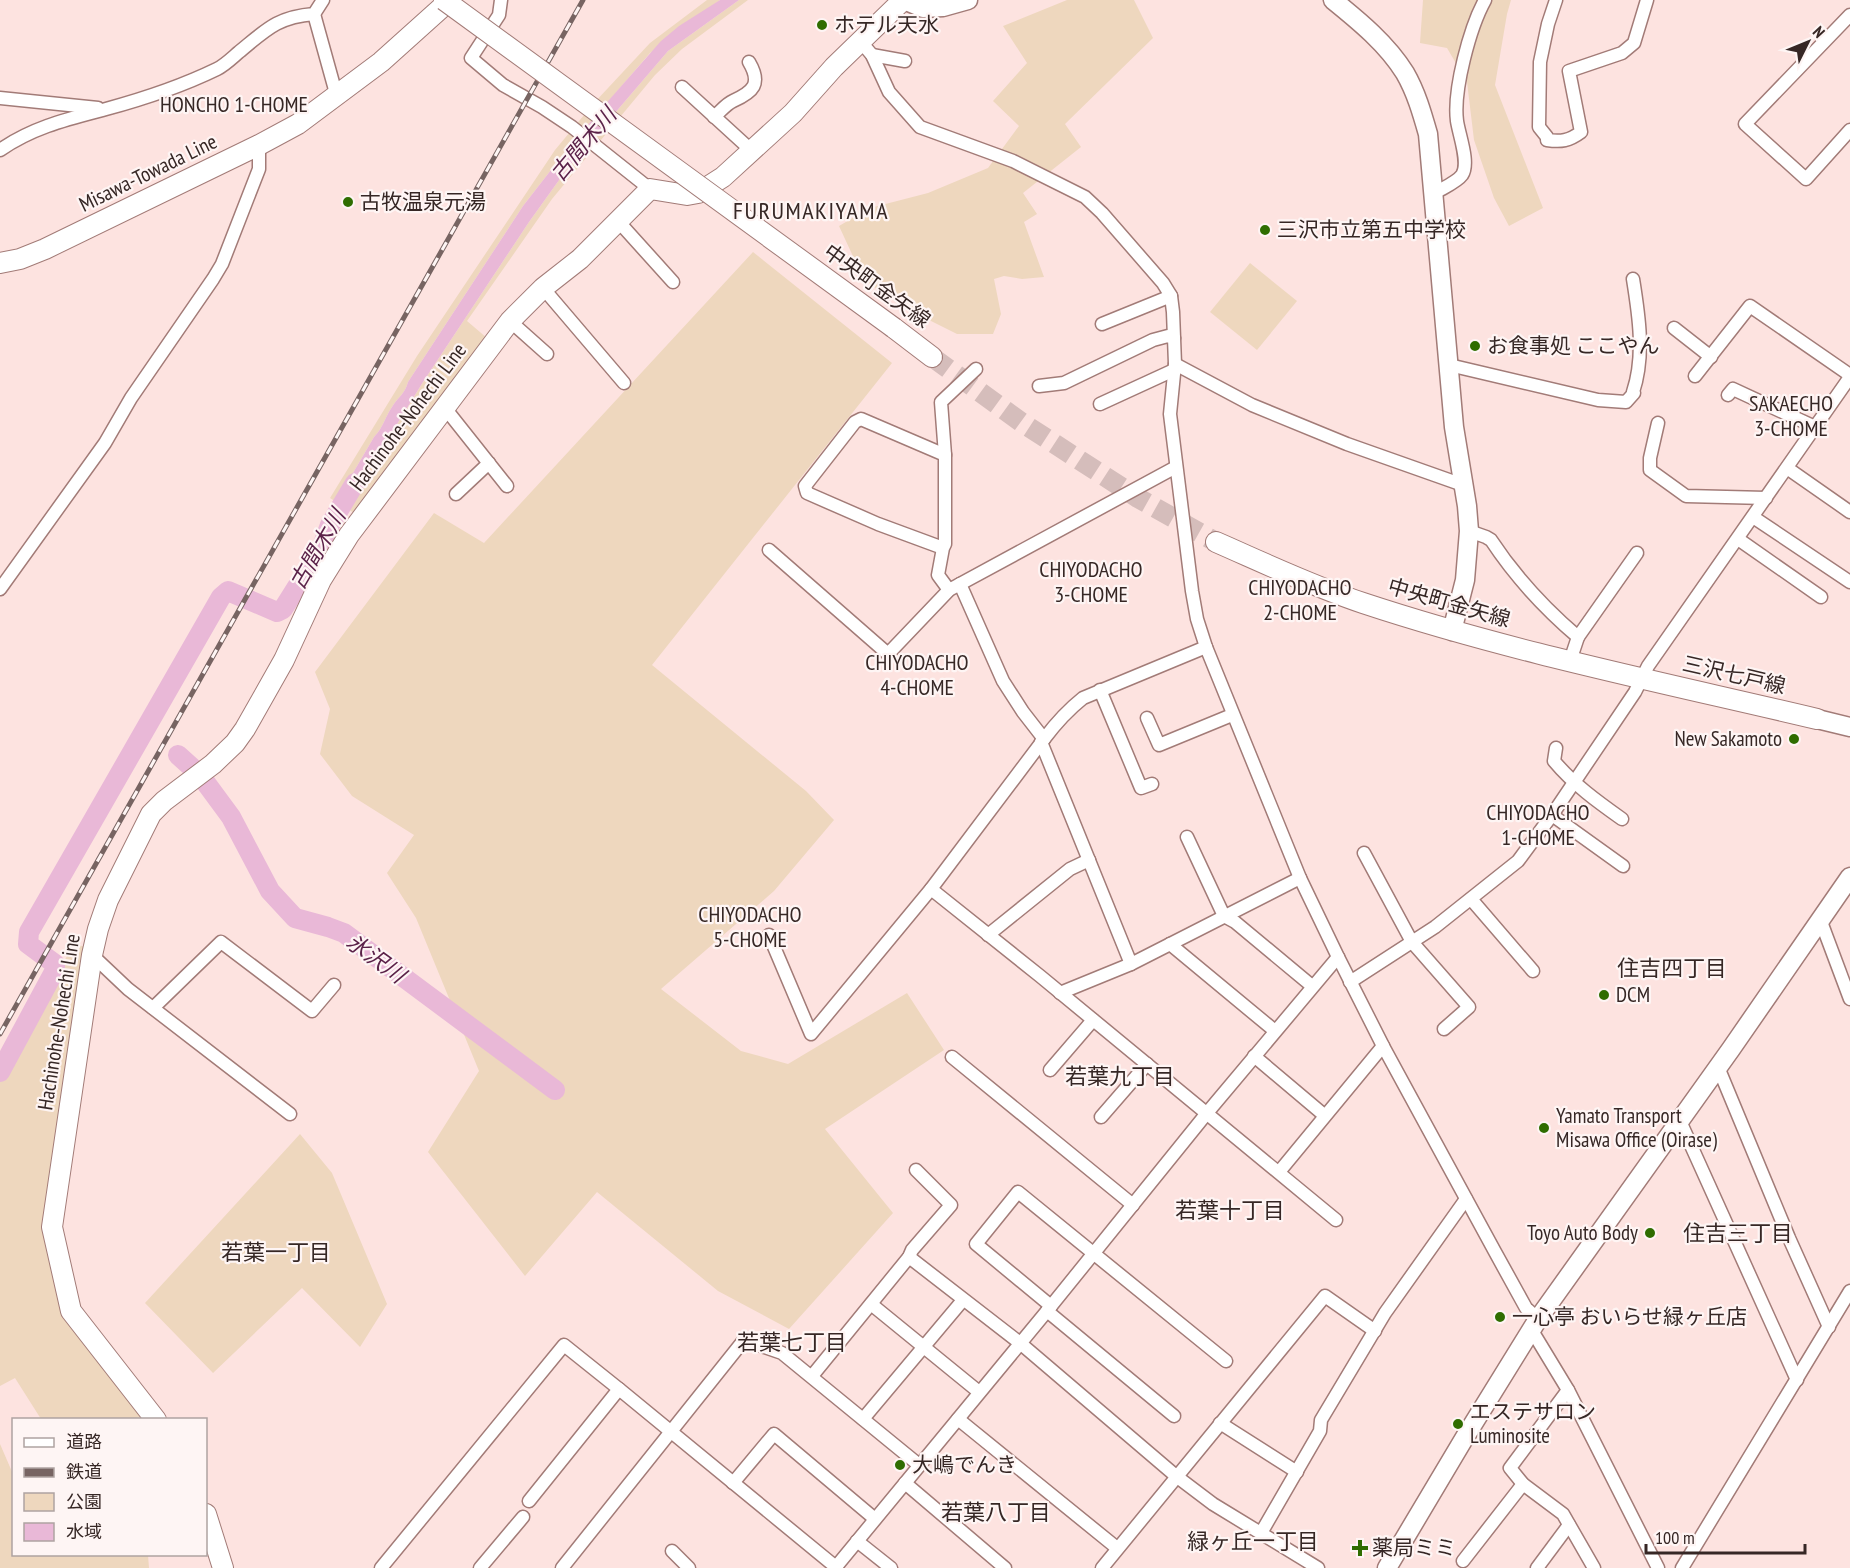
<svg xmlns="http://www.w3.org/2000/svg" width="1850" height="1568" font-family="'PT Sans Narrow','Noto Sans JP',sans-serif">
	<rect width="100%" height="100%" fill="#fde3e0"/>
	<g fill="#eed7be">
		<path d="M707,0h13l-70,53 -85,99 -42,54 -115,176c-3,12 -10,15 -16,25 -7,10 -9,21 -18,30l-38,65 -6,-4 87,-142 138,-206 39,-47 56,-60z"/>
		<polygon points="739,0 748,0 682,49 655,75 552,199 467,321 487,338 355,514 347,508 362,481 423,382 529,222 567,169 668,51"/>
		<polygon points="1067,0 1134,0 1153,38 1065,124 1081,147 1023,193 1037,214 1024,222 1044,277 1022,279 1004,276 994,279 1001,314 993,334 957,334 901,306 864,280 839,226 870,208 928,193 988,168 1019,126 993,101 1027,63 1003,26"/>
		<polygon points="1423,0 1511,0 1507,14 1495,85 1543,208 1509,226 1494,198 1474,140 1467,82 1447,48 1420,43"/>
		<polygon points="753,252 892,363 652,665 806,791 834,820 774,891 661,989 741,1051 788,1064 907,993 944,1050 825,1129 893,1213 789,1329 718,1291 597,1192 525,1276 428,1152 479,1071 416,918 387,873 414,835 352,796 320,754 330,709 315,672 434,513 484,543"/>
		<polygon points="1250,263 1297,301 1257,350 1210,312"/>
		<polygon points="74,943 87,948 46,1226 66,1314 151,1419 41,1419 15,1378 0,1386 0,1081"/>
		<polygon points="300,1134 332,1173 387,1304 360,1347 302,1288 213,1373 145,1303"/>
		<polygon points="0,1444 13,1474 14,1554 148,1555 149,1568 0,1568"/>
	</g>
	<path fill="#e9b8d7" d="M720,0h19l-71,51 -101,118 -38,53 -106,160 -61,99 -15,27 -11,-6 38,-65c9,-9 11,-20 18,-30 6,-10 13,-13 16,-25l115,-176 42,-54 44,-52 52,-59 18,-15z"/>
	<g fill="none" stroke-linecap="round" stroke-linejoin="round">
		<g stroke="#e9b8d7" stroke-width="20">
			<polyline points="178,755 198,773"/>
			<polyline points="203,779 231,817 270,891 295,918 328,927 344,933 555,1090"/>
			<polyline points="0,1072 55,970 55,964 28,944 29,932 221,597 228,591 277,612 283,609 322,547 330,525 355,483"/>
		</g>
		<polyline stroke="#d5bdbb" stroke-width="20" stroke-dasharray="20 10" stroke-linecap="butt" points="932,357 1021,422 1138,498 1216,542"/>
		<defs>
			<g id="street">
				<polyline points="501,0 499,15 471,58 503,85 542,107 572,127 650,189"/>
				<path d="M1556,0l-8,24 -8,38 -1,65 8,10v3c14,2 22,1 34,-8l-12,-61 53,-18 12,-10 13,-43"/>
				<polyline points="314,14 337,97"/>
				<polyline points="1850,15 1745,124 1806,179 1850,130"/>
				<polyline points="861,42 872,55 889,92 920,127 1013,161 1085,197 1102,213 1163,283 1171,296 1173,312 1175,364 1170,414 1192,591 1197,619 1206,647 1300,878 1338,957 1383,1046 1494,1250 1526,1308 1538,1319"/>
				<polyline points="872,55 905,61"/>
				<polyline points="682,87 752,151"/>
				<polyline points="0,98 98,108"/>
				<path d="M714,117c6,-5 12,-13 19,-16 20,-9 29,-17 16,-39"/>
				<path d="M0,150c33,-23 68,-31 106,-41 37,-10 76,-23 111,-40 8,-4 15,-11 22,-17 27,-22 38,-35 75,-38l9,-14"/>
				<path d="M1435,193c8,-5 22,-11 27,-18 8,-12 -3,-40 -5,-54 -4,-31 13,-94 28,-121"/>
				<polyline points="618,221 673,282"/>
				<polyline points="543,288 624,383"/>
				<polyline points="510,321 547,354"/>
				<polyline points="1102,324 1171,296"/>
				<polyline points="1674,328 1711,357"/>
				<polyline points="1175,364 1252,405 1347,444 1463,485"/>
				<path d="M1449,365l149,35 28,2 8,-9 -1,-1c12,-36 6,-76 0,-113"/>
				<polyline points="1695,376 1750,306 1850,375"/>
				<polyline points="1039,386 1064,383 1153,340 1168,336 1174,338"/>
				<polyline points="1728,395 1733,389 1815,427"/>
				<polyline points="1100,404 1174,370"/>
				<polyline points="445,408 507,486"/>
				<polyline points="1658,423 1650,458 1650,470 1686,496 1766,498"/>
				<polyline points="945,455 941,402 976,369"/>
				<polyline points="1787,468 1850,512"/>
				<polyline points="456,494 489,463"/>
				<polyline points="1753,517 1850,582"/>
				<path d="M1469,531l17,6 5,3c25,38 53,68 87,97l-8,24"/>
				<polyline points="1738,539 1821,597"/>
				<polyline points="943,548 945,544 945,455 861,419 855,422 805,486 807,493 878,524 943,548 938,575 949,590"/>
				<polyline points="769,550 888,654 949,590 1176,467"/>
				<polyline points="960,584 1003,681 1023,712 1044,739"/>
				<polyline points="0,589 105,443 131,398 213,279 222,264 259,169 259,145"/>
				<polyline points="1578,637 1637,553"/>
				<path d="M1206,647l-123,51c-15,12 -27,25 -39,41l-113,150 109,87 296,244"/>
				<polyline points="1100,690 1141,788 1152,784"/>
				<polyline points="1147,718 1159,745 1232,715"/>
				<polyline points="1041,742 1131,964"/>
				<path d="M1556,748l-2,13c19,23 44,41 68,58"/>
				<polyline points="1552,815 1623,866"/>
				<polyline points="1187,837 1224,916 1235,922 1312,986"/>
				<polyline points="1364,853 1412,942 1469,1007 1444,1029"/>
				<polyline points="1471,899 1533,971"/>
				<polyline points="1820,919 1850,999"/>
				<polyline points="769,935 811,1034 931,889"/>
				<polyline points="988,935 1070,869 1089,860"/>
				<polyline points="1170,944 1275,1031"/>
				<polyline points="92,955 128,989 290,1114"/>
				<polyline points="1350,982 1435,927 1518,861 1552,815 1635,692 1648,666 1850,377"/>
				<polyline points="1060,993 1131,964 1300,878"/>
				<polyline points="153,1008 221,942 312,1011 334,985"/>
				<polyline points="1254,1056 1324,1115"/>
				<polyline points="952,1057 1133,1205"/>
				<polyline points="1718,1067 1789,1238 1829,1327"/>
				<polyline points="1050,1070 1093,1020"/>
				<polyline points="1101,1117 1147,1064"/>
				<polyline points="1680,1121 1797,1380"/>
				<polyline points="1279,1172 1383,1046"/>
				<polyline points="909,1257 1020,1343 1176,1476 1213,1504 1318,1568"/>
				<polyline points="871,1304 979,1392"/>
				<polyline points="1051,1306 976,1244 1018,1192 1226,1361"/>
				<polyline points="1047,1311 1174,1416"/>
				<polyline points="1531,1329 1568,1390 1658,1568"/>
				<polyline points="812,1376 909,1257 912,1250 951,1205 916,1170"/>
				<polyline points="619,1389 837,1568"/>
				<polyline points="1568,1390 1510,1468 1523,1484 1563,1514 1594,1568"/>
				<polyline points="863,1419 963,1300"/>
				<polyline points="958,1419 1117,1548"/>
				<polyline points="1220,1423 1297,1472"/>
				<polyline points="733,1483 774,1434 875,1519"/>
				<polyline points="905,1483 1005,1568"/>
				<polyline points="1261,1533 1320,1431 1321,1420 1385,1313 1466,1199"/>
				<polyline points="857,1541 891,1568"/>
				<polyline points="672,1551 689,1568"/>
				<polyline points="1463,1561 1523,1484"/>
				<polyline points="381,1568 564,1345 619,1389 529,1501"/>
				<polyline points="480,1568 523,1517"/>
				<polyline points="562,1568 744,1340 782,1353 919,1465"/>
				<polyline points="835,1568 1047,1311 1207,1113 1338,957"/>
				<polyline points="1102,1568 1325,1296 1375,1331"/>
				<polyline points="1537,1568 1569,1525"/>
				<polyline points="1682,1568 1850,1291"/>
			</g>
			<g id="secondary">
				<polyline points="904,0 923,8 943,7 968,0"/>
				<path d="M1333,0c26,21 54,44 72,73 11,19 17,40 23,61l26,293 13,79 2,25 -4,49 -13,51"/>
				<polyline points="1817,719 1850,727"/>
				<polyline points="1387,1568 1465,1437 1538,1319 1731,1049 1850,877"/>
			</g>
			<g id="primary">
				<polyline points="0,263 20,259 45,249 259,145 298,124 381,62 450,0"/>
				<polyline points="894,328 932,357"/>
				<path d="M1216,542c48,21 96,44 147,61 148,49 302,80 454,116"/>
				<polyline points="156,1420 71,1311 52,1227 92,955 98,929 108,900 151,814 164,801 213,764 235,743 245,729 284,660 321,580 349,535 510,321 543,288 580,259 650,189 687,195 698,193 723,177 793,113 834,67 903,0"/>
				<polyline points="206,1514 223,1568"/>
			</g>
		</defs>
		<use href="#street" stroke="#a27b77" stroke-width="15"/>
		<use href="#secondary" stroke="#a27b77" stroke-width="21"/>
		<use href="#primary" stroke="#a27b77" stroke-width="22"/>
		<use href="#street" stroke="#fff" stroke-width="12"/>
		<use href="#secondary" stroke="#fff" stroke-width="18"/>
		<use href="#primary" stroke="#fff" stroke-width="20"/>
		<defs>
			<polyline id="rail" points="0,1034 583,0"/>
		</defs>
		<use href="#rail" stroke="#776462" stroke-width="5"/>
		<use href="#rail" stroke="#fef5f4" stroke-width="3" stroke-dasharray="9" stroke-linecap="butt"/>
		<defs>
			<polyline id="primary-bridge" points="444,0 894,328"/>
		</defs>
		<use href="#primary-bridge" stroke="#a27b77" stroke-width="22" stroke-linecap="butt"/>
		<use href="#primary-bridge" stroke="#fff" stroke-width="20"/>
	</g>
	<g fill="#2f6d00" stroke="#fef5f4" stroke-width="2">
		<circle cx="822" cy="25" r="6"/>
		<circle cx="348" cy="202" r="6"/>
		<circle cx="1265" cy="230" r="6"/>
		<circle cx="1475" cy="346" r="6"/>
		<circle cx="1794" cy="739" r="6"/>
		<circle cx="1604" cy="995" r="6"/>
		<circle cx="1544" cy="1128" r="6"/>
		<circle cx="1650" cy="1233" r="6"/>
		<circle cx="1500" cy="1317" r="6"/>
		<circle cx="1458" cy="1424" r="6"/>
		<circle cx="900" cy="1465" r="6"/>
		<path d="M1357 1539h6v6h6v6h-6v6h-6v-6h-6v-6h6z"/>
	</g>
	<g text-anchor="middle" stroke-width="4.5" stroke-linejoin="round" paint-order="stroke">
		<g font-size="21" fill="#362725" stroke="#fef5f4" text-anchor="start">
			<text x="834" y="32">ホテル天水</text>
			<text x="360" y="209">古牧温泉元湯</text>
			<text x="1277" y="237">三沢市立第五中学校</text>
			<text x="1487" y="353">お食事処 ここやん</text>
			<text x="1782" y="746" text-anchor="end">New Sakamoto</text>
			<text x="1616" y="1002">DCM</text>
			<text x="1556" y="1123">Yamato Transport<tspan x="1556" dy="24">Misawa Office (Oirase)</tspan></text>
			<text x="1638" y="1240" text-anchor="end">Toyo Auto Body</text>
			<text x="1512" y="1324">一心亭 おいらせ緑ヶ丘店</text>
			<text x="1470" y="1419">エステサロン<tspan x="1470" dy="24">Luminosite</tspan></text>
			<text x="912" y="1472">大嶋でんき</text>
			<text x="1372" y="1555">薬局ミミ</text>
		</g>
		<g font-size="21" fill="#362725" stroke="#fef5f4">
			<text transform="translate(148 173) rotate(-26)" y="7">Misawa-Towada Line</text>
			<text transform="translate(877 286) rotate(36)" y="7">中央町金矢線</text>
			<text transform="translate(408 417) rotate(-53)" y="7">Hachinohe-Nohechi Line</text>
			<text transform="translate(1449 603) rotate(16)" y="7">中央町金矢線</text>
			<text transform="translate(1734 675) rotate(13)" y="7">三沢七戸線</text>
			<text transform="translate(59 1022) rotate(-81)" y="7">Hachinohe-Nohechi Line</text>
		</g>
		<g font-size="22" fill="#362725" stroke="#fef5f4">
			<text x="234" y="112">HONCHO 1-CHOME</text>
			<text x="1791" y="411">SAKAECHO<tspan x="1791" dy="25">3-CHOME</tspan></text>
			<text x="1091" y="577">CHIYODACHO<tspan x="1091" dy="25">3-CHOME</tspan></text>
			<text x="1300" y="595">CHIYODACHO<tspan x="1300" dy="25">2-CHOME</tspan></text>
			<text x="917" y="670">CHIYODACHO<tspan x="917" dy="25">4-CHOME</tspan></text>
			<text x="1538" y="820">CHIYODACHO<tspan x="1538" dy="25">1-CHOME</tspan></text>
			<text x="750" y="922">CHIYODACHO<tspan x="750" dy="25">5-CHOME</tspan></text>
			<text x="1672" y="976">住吉四丁目</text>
			<text x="1120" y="1084">若葉九丁目</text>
			<text x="1230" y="1218">若葉十丁目</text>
			<text x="1738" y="1241">住吉三丁目</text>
			<text x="276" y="1260">若葉一丁目</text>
			<text x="792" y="1350">若葉七丁目</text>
			<text x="996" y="1520">若葉八丁目</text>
			<text x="1253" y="1549">緑ヶ丘一丁目</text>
		</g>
		<g font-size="22" font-style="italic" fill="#5b2249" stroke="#fef5f4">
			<text transform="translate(583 144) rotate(-50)" y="8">古間木川</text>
			<text transform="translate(317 549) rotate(-60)" y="8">古間木川</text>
			<text transform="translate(376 958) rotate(36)" y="8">氷沢川</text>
		</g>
		<g font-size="24" letter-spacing="1.5" fill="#362725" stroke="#fef5f4">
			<text x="811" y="219">FURUMAKIYAMA</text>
		</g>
	</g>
	<rect x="12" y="1418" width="195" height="138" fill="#fef5f4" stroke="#aea3a1" stroke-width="1.5"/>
	<rect x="24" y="1438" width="30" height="9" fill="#ffffff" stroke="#aea3a1" stroke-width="1.5"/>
	<text x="66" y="1448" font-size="18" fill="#362725">道路</text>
	<rect x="24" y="1468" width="30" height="9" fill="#776462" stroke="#aea3a1" stroke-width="1.5"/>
	<text x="66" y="1478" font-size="18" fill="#362725">鉄道</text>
	<rect x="24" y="1493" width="30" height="18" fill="#eed7be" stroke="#aea3a1" stroke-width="1.5"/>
	<text x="66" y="1508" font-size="18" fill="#362725">公園</text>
	<rect x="24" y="1523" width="30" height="18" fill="#e9b8d7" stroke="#aea3a1" stroke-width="1.5"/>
	<text x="66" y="1538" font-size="18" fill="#362725">水域</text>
	<g transform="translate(1808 42) rotate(47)" stroke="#fef5f4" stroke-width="4.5" paint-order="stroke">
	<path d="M0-4.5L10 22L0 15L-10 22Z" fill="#362725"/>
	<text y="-9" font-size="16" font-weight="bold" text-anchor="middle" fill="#362725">N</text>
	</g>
	<path d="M1646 1544v9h159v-9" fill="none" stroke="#362725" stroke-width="3"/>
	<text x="1655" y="1544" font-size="18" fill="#362725" stroke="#fef5f4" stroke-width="4.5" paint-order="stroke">100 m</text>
</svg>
